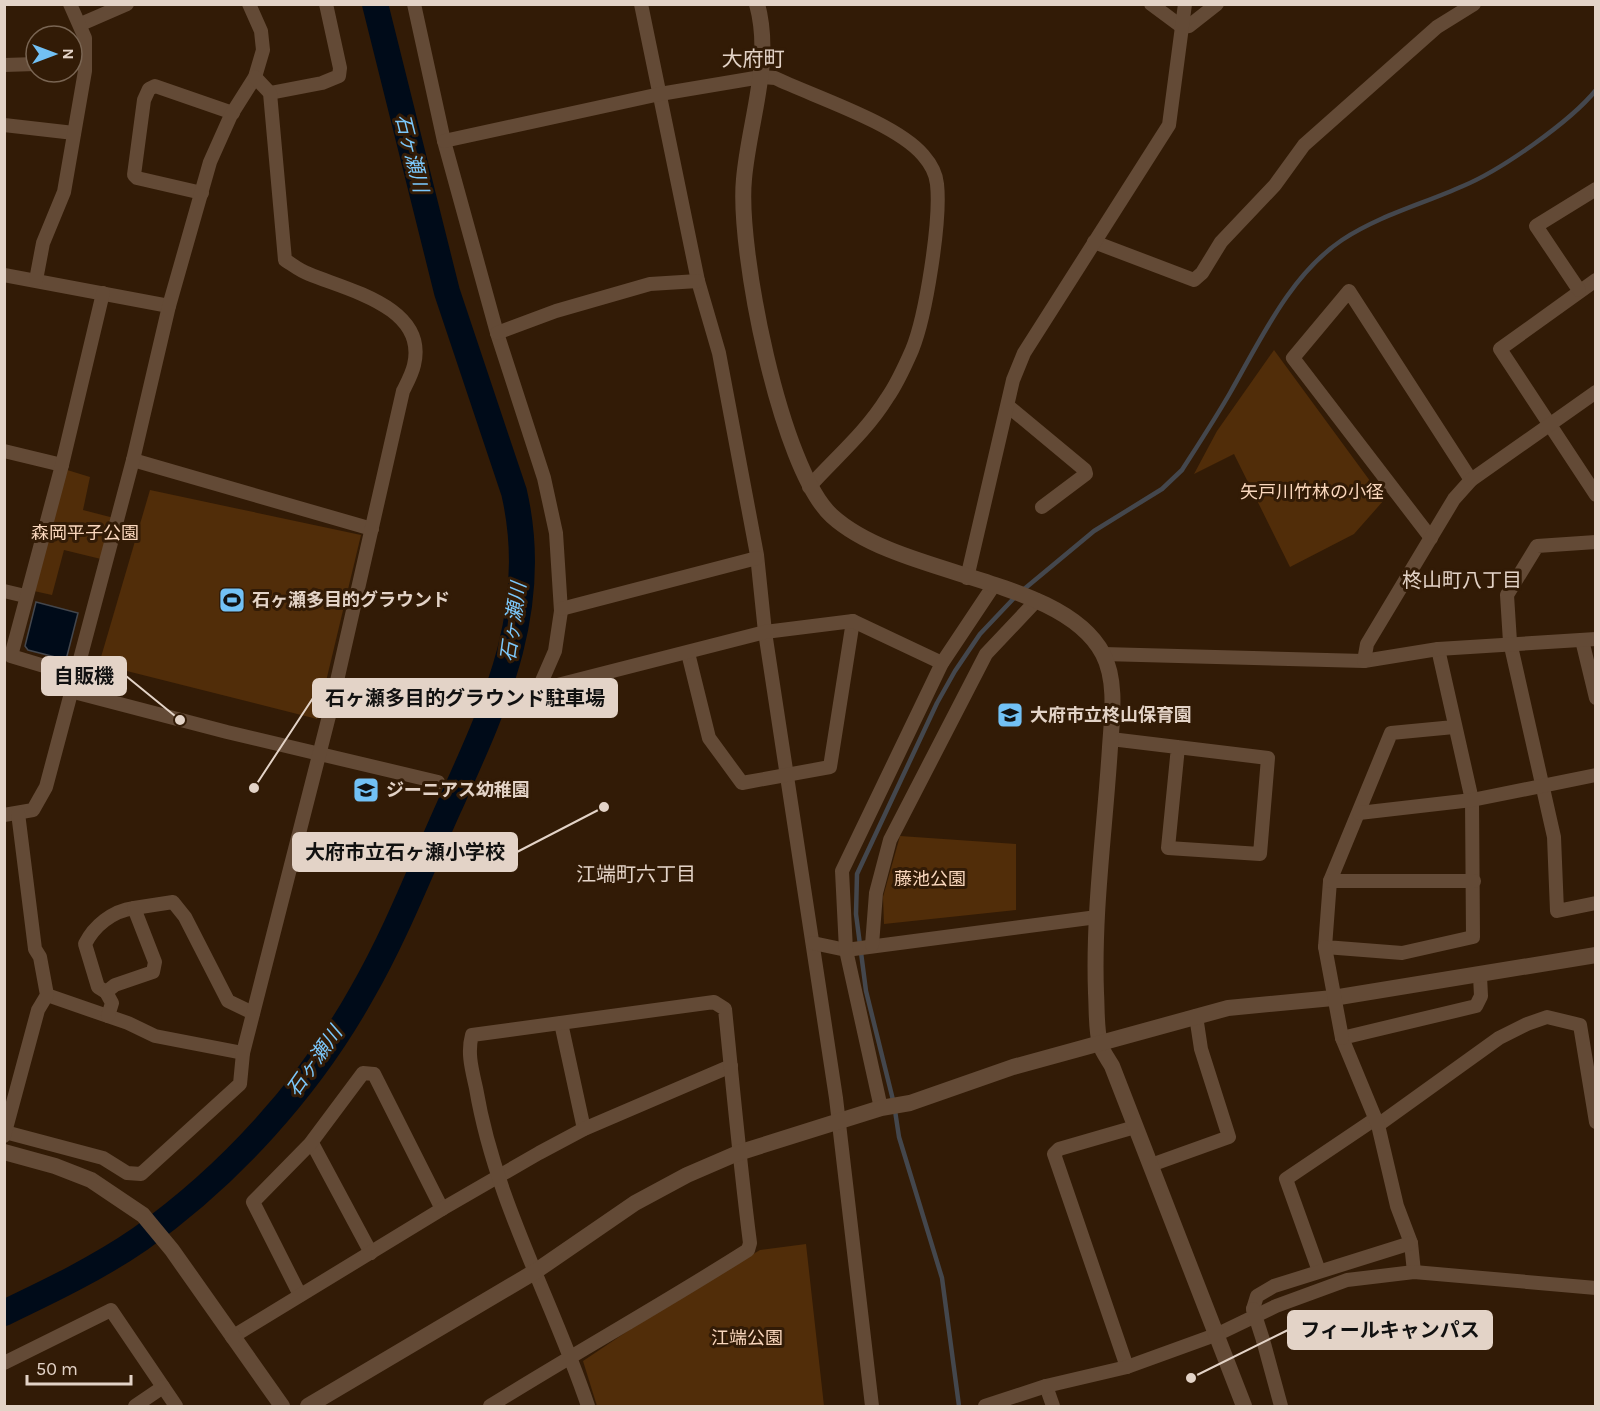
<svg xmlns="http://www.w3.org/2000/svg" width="1600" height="1411" font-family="Karla,'Noto Sans JP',sans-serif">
	<rect width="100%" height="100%" fill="#321b06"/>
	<g fill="#512d09">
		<polygon points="1274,350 1384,500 1354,534 1290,567 1234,454 1194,474 1217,431"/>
		<polygon points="64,469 90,477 83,510 114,518 105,560 64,550 52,595 34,591"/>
		<polygon points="150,490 361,535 317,719 99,664"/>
		<polygon points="900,836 1016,844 1016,910 884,924 883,897"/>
		<polygon points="806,1244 824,1406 597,1406 583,1361 662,1308 760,1250"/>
	</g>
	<polygon fill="#000b19" stroke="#44474d" stroke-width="1.5" points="36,602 78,613 67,656 63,659 28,650 25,646"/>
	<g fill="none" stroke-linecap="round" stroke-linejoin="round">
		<g stroke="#44474d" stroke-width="4.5">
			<path d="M1023,590l71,-59 68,-42 20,-19c16,-25 33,-51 48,-77 31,-54 60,-118 112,-153 38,-25 81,-36 121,-54 38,-16 107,-64 133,-96"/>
			<polyline points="959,1406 942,1278 899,1137 894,1104 866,991 856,914 857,874 937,703 955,671 980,634 1016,596"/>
		</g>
		<path stroke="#000b19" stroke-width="26" d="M4,1313c46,-22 94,-45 136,-74 89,-63 169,-151 222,-246 34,-59 59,-124 87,-186 47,-104 92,-199 65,-315l-67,-200 -72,-288"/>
		<g stroke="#634a36" stroke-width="14">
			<polyline points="414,4 444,141 497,333 544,478 556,533 561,611 555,651 538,690"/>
			<polyline points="641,4 698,281 719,353 757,555 765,632 836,1098 872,1406"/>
			<polyline points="1151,4 1182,27"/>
			<polyline points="81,24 127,4"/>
			<polyline points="1182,27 1189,26 1217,4"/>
			<polyline points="4,65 36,64"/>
			<polyline points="270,93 322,83 339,76 340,68 326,4"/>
			<polyline points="4,125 74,133"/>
			<path d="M444,141l216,-47 101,-17 14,1c40,19 121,45 148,77 7,8 13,18 14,29 4,36 -11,132 -25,166 -7,16 -15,34 -25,48 -21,34 -52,60 -78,89"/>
			<polyline points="202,193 137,178 134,175 144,100 149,89 155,86 233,113"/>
			<polyline points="1094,242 1194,280 1202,273 1221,242 1275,185 1304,145 1437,27 1474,4"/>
			<polyline points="4,275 169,306"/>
			<polyline points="36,280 43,243 64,192 85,71 85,38 70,4"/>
			<polyline points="1596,280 1500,349 1596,495"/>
			<polyline points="1579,290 1536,226 1596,189"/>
			<polyline points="497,333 556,311 650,284 698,281"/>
			<polyline points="1008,406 1085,470 1086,474 1042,507"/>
			<polyline points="4,451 62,465"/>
			<polyline points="133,460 372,529"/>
			<polyline points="1431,538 1293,358 1349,291 1471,480"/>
			<polyline points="1596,542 1537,546 1507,595 1510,642 1554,837 1557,911 1596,903"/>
			<polyline points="967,578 1013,380 1024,353 1169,125 1185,4"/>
			<polyline points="4,591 25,596"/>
			<polyline points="561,609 757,558"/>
			<polyline points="1582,640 1596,698"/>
			<polyline points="1438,649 1472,800 1473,937 1402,953 1325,947 1330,881 1391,733 1454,727"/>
			<polyline points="688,653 709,738 742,783 830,767 853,621"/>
			<polyline points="1103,654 1364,661 1438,649 1596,639"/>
			<polyline points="1364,661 1367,644 1454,499 1471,480 1596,392"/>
			<polyline points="74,675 11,656 62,465 103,293"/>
			<polyline points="538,690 765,632 853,621 942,663"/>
			<polyline points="70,691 227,732 438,782"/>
			<polyline points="1111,739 1268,758 1260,854 1168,848 1178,747"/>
			<polyline points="1359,813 1472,800 1596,775"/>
			<polyline points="4,815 33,810 46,787 133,460 169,306 210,162 231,115 255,77 263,50 261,31 249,4"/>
			<polyline points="1330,881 1474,881"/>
			<polyline points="813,943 846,950 1097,917"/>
			<polyline points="872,945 876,893 890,840 986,654 1037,600"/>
			<path d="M106,992l-8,-5 -13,-43c9,-18 27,-33 49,-36"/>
			<polyline points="47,995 128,1023 155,1036 243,1053"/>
			<polyline points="108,1016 112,1003 106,992 115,985 153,972 155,962 134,908 173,902 185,917 228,1001 253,1013"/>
			<polyline points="561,1023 584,1129"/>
			<polyline points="881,1108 846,950 842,871 942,663 994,585"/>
			<polyline points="1378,1125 1499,1038 1527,1024 1547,1017 1580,1025 1596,1122"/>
			<path d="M5,1132l98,26 24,15 14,1 99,-90 3,-31 86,-337 74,-325c4,-8 9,-17 11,-26 14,-58 -67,-75 -105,-91 -9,-3 -16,-9 -24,-14l-15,-167 -15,-16"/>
			<polyline points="4,1136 38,1010 47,995 40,957 35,949 18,813"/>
			<polyline points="312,1143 371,1253"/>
			<polyline points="1151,1165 1229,1137 1201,1049 1196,1016"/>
			<polyline points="1319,1271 1286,1179 1375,1119"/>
			<polyline points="1414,1272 1411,1243 1397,1206 1378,1125 1342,1038 1476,1006 1481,996 1480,976"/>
			<polyline points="300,1295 253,1202 310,1144 363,1073 374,1074 442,1209"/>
			<polyline points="1253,1309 1257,1296 1274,1286 1411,1243"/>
			<polyline points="232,1337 442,1209 539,1153 584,1129 731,1066"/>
			<polyline points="1263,1340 1281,1406"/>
			<polyline points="4,1363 111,1310 176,1406"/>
			<polyline points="1127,1367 1054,1154 1059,1149 1135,1127"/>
			<polyline points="1046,1386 1053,1406"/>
			<polyline points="135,1406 163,1387"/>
			<path d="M490,1406c85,-53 173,-102 258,-156l2,-7c-10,-78 -17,-155 -25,-234l-11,-7 -242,33c-5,18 0,35 4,53 19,113 76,211 112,318"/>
			<polyline points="985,1406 1046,1386 1127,1367 1218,1334 1276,1306 1347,1280 1414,1272 1596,1288"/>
		</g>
		<g stroke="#634a36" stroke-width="16">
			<path d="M757,4c16,58 -8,117 -13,175 -7,70 37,291 88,337 68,62 231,61 271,138 14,27 9,64 7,93 -5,82 -17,164 -14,246 1,16 0,36 4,51 2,7 8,15 12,22l132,340"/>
			<polyline points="4,1152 55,1166 91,1180 143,1215 172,1250 282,1406"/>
			<polyline points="308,1406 536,1271 635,1203 687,1175 738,1153 881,1108 910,1103 1013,1067 1228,1008 1333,998 1596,955"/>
		</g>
		<g stroke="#634a36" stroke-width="14">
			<polyline points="1325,947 1342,1038"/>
			<polyline points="1253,1309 1263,1340"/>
		</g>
	</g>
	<defs>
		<symbol id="stadium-square" viewBox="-11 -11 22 22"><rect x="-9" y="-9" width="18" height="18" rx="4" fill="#72c1f5" stroke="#321b06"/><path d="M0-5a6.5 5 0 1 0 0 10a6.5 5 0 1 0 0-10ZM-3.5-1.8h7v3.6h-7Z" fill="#111"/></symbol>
		<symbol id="school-square" viewBox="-11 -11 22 22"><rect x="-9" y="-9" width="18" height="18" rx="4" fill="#72c1f5" stroke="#321b06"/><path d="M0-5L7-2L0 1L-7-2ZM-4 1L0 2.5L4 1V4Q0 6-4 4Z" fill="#111"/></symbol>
	</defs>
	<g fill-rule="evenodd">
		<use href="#stadium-square" x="217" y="585" width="30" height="30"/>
		<use href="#school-square" x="995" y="700" width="30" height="30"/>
		<use href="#school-square" x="351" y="775" width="30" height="30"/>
	</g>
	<g text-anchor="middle" stroke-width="6" stroke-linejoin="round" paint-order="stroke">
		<g font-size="18" fill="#fad7bd" stroke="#321b06">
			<text x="1312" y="498">矢戸川竹林の小径</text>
			<text x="85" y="539">森岡平子公園</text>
			<text x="930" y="885">藤池公園</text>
			<text x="747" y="1344">江端公園</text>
		</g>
		<g font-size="18" font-weight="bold" fill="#e3d3c7" stroke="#321b06" text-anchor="start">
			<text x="252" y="606">石ヶ瀬多目的グラウンド</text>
			<text x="1030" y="721">大府市立柊山保育園</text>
			<text x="386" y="796">ジーニアス幼稚園</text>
		</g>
		<g font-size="20" font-style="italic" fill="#7cc8fb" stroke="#321b06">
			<text transform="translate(412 153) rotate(76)" y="7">石ヶ瀬川</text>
			<text transform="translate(513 622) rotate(-82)" y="7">石ヶ瀬川</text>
			<text transform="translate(314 1061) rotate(-55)" y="7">石ヶ瀬川</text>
		</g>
		<g font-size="20" fill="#e3d3c7" stroke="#321b06">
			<text x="1462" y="587">柊山町八丁目</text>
			<text x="636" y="881">江端町六丁目</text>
		</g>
		<g font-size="21" fill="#e3d3c7" stroke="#321b06">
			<text x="753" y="66">大府町</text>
		</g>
	</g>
	<path fill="none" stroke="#e3d3c7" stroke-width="2" d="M180 720L126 676M254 788L313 698M604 807L517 852M1191 1378L1288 1330"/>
	<g fill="#e3d3c7" stroke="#321b06" stroke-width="2">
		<circle cx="180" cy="720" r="6"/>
		<circle cx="254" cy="788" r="6"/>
		<circle cx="604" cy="807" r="6"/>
		<circle cx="1191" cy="1378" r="6"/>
	</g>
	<g fill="#e3d3c7" stroke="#e3d3c7" stroke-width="2">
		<rect x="42" y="657" width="84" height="38" rx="6"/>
		<rect x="313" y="679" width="304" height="38" rx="6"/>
		<rect x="293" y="833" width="224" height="38" rx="6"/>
		<rect x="1288" y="1311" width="204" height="38" rx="6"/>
	</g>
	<g font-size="20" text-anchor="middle" font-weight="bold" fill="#111">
		<text x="84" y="683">自販機</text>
		<text x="465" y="705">石ヶ瀬多目的グラウンド駐車場</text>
		<text x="405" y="859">大府市立石ヶ瀬小学校</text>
		<text x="1390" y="1337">フィールキャンパス</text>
	</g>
	<rect width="1600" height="1411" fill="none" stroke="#e3d3c7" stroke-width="12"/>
	<g transform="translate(54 54) rotate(90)"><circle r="28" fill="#321b06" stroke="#796553" stroke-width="1.5"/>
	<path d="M0-4.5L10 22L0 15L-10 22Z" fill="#72c1f5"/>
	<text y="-9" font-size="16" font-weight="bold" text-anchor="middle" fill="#e3d3c7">N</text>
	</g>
	<path d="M27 1375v9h104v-9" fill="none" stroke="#e3d3c7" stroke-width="3"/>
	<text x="36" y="1375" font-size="18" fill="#e3d3c7" stroke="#321b06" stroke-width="4.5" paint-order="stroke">50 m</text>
</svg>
